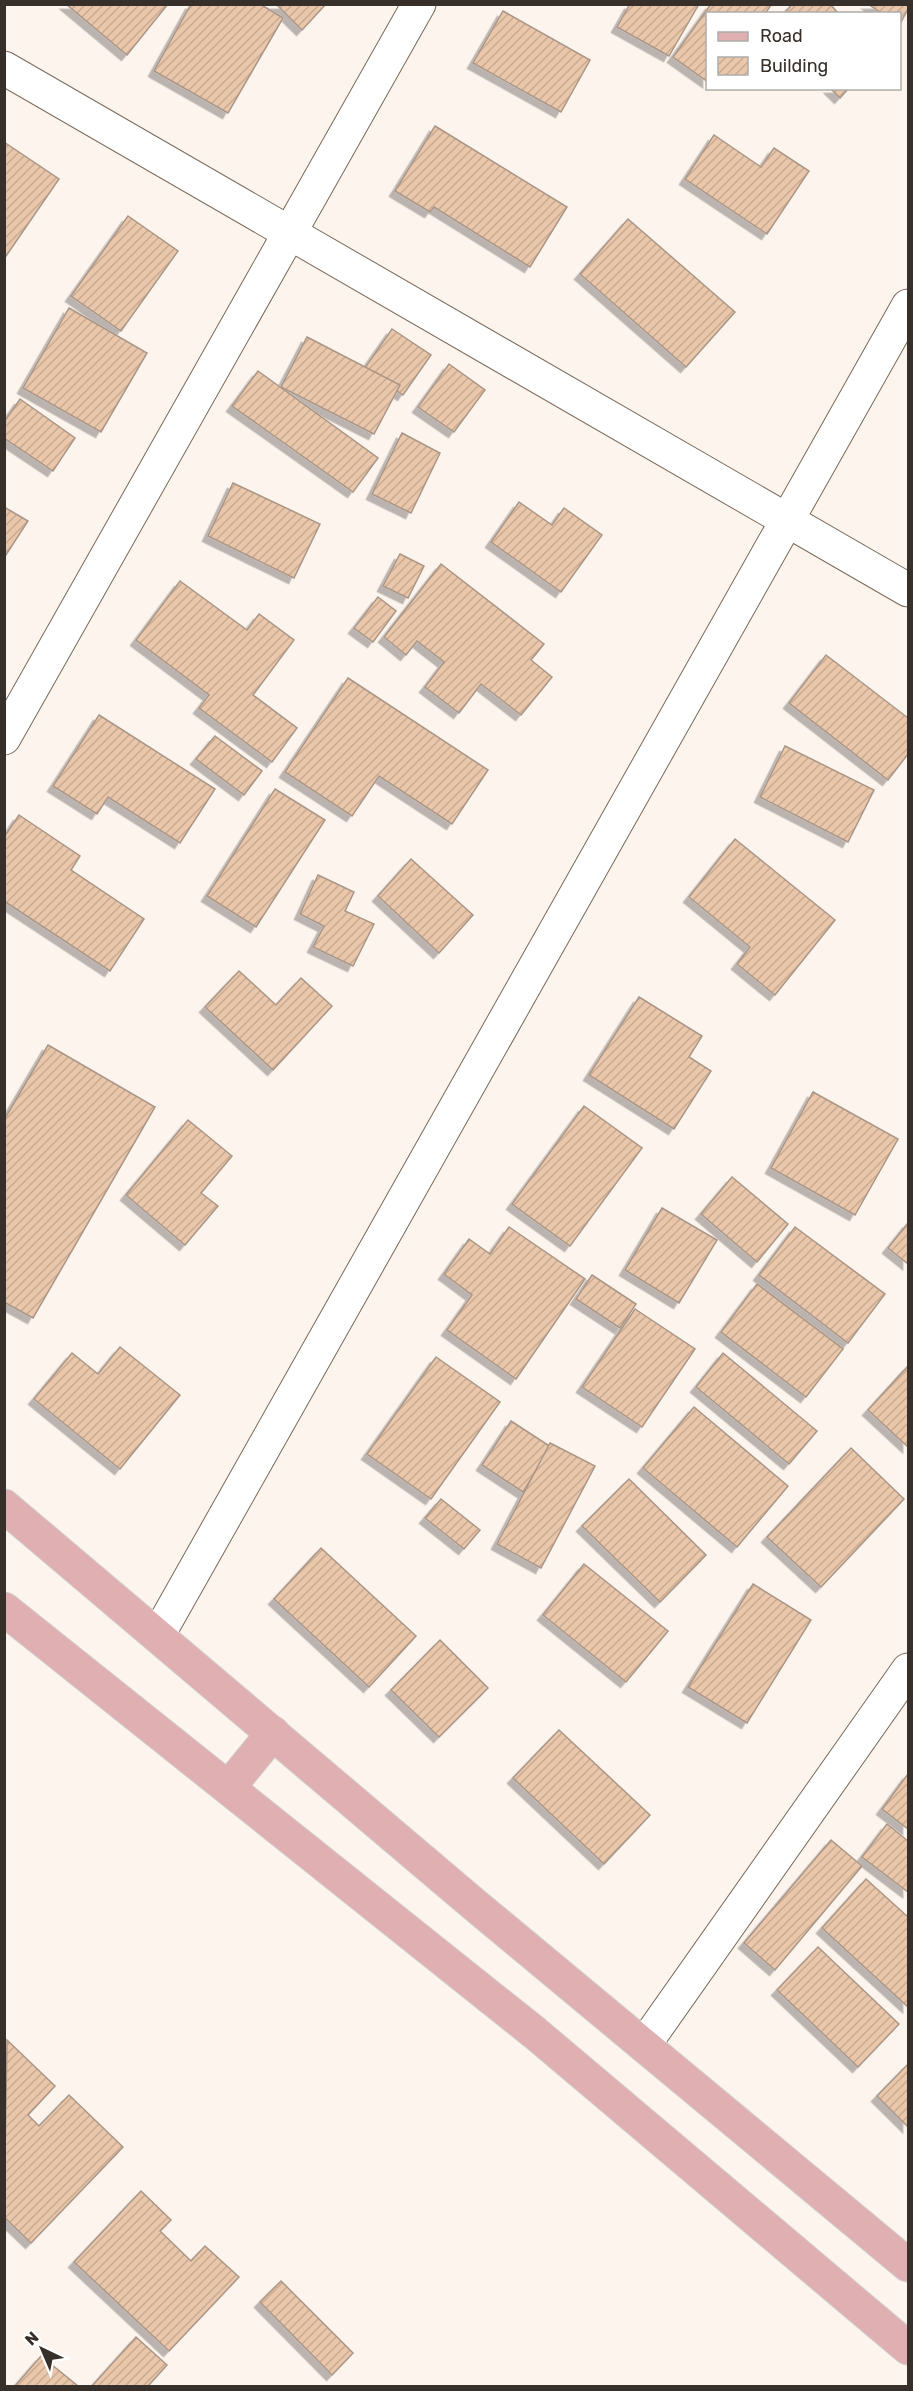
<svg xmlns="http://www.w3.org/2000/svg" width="913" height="2391" font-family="Rubik,sans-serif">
	<defs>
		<pattern id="building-hatch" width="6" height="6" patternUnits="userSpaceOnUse" patternTransform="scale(1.5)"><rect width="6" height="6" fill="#eac7aa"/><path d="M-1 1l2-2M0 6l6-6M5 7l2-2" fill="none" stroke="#c9ab92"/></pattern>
		<filter id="shadow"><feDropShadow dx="-5.5" dy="5.5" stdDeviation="0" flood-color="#0004"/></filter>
	</defs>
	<rect width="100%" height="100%" fill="#fdf4ee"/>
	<g fill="url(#building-hatch)" stroke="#aa9687" stroke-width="1.5" filter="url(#shadow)">
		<polygon points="66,4 168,4 127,55"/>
		<polygon points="191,4 260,4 283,18 228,113 154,71"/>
		<polygon points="276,4 326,4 302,30"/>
		<polygon points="630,4 699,4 669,56 617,27"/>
		<polygon points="711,4 771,5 765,14 708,14 708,82 673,57"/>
		<polygon points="792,4 830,4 839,14 784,14"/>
		<polygon points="868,4 908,4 908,9 900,24 900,14 883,14"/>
		<polygon points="503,11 590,60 561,112 473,63"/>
		<polygon points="830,88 849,88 840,98"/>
		<polygon points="435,126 567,207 530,267 434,207 430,212 395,191"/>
		<polygon points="714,135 761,167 774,148 809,171 767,234 685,179"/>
		<polygon points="4,142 59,179 4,259"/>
		<polygon points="128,216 178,251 121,331 71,296"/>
		<polygon points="628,219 735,312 686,367 580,274"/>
		<polygon points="69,308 147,353 101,432 23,388"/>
		<polygon points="392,329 431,355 403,395 364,369"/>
		<polygon points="307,337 400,385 374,434 281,387"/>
		<polygon points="449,364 485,390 454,432 418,407"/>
		<polygon points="258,371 378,458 353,492 232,406"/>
		<polygon points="20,399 75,438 53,471 4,438 4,422"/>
		<polygon points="402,433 440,453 411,513 372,494"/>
		<polygon points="233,483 320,524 294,578 208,536"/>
		<polygon points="519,502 552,525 564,508 602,535 561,592 491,542"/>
		<polygon points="4,507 28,521 4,558"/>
		<polygon points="400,554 424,566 408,598 383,586"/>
		<polygon points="441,564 544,644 531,660 552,677 521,715 481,684 459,713 425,687 444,662 417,641 406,655 384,637"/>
		<polygon points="180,581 247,630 259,614 294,640 253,695 297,728 272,762 199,708 209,695 136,640"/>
		<polygon points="378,597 396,611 373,642 354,628"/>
		<polygon points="826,655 908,718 908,754 888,780 789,703"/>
		<polygon points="348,678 488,770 452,824 379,776 352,816 285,772"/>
		<polygon points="99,715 215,789 180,843 108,797 97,814 53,786"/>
		<polygon points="215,736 262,771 244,795 196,759"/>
		<polygon points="785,746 874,790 848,842 760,797"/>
		<polygon points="275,789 325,820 256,927 207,896"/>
		<polygon points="19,815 80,856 71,870 144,919 110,971 4,901 4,837"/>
		<polygon points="735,839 835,920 775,995 737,964 750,947 689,897"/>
		<polygon points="411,859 473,915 439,953 378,896"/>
		<polygon points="318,875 354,892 345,911 374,924 353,966 313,947 324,926 300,914"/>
		<polygon points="239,971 276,1005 301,978 332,1006 273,1070 205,1007"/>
		<polygon points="639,997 702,1036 689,1057 711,1071 674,1129 589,1075"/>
		<polygon points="48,1045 155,1107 33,1318 4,1302 4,1120"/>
		<polygon points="813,1092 898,1139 855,1215 771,1168"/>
		<polygon points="584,1106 642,1148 570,1246 512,1204"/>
		<polygon points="188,1120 232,1156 201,1193 218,1206 185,1245 126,1195"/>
		<polygon points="732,1177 788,1224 757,1262 701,1214"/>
		<polygon points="662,1208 717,1240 679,1303 625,1270"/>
		<polygon points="908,1223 908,1264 888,1248"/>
		<polygon points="509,1227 585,1279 516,1379 447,1330 472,1295 444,1274 469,1239 490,1254"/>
		<polygon points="795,1227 885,1294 848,1343 759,1275"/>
		<polygon points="592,1275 636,1304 620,1328 576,1299"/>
		<polygon points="757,1284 843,1349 806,1397 721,1332"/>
		<polygon points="635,1309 695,1349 642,1427 582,1387"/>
		<polygon points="120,1347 180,1395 120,1469 34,1399 72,1353 98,1374"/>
		<polygon points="723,1353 817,1431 789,1464 696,1387"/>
		<polygon points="436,1357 500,1402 431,1499 367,1454"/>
		<polygon points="908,1366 908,1447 868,1410"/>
		<polygon points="694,1407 788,1486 737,1547 643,1468"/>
		<polygon points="511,1421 551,1447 523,1492 482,1465"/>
		<polygon points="550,1443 595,1466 541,1568 497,1544"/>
		<polygon points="851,1448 904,1499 821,1587 767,1537"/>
		<polygon points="629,1479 706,1555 660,1602 582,1526"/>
		<polygon points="441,1499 480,1530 464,1549 425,1518"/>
		<polygon points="321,1548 416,1636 369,1687 274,1599"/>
		<polygon points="584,1564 668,1631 626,1682 543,1615"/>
		<polygon points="753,1584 811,1620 747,1723 688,1687"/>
		<polygon points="440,1640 488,1688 439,1737 391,1690"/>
		<polygon points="559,1730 650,1815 604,1864 513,1778"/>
		<polygon points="908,1774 908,1829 882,1809"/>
		<polygon points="887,1824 908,1841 908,1892 862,1857"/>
		<polygon points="831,1840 862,1866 775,1970 744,1943"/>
		<polygon points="866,1879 908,1917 908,2007 822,1928"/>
		<polygon points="818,1947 899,2024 858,2067 777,1990"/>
		<polygon points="7,2040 55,2086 28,2115 39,2126 69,2095 123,2147 31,2243 4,2217"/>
		<polygon points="908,2064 908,2127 877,2096"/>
		<polygon points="141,2191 171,2220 160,2231 191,2261 205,2246 239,2277 169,2351 74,2262"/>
		<polygon points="281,2281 353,2353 332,2375 260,2302"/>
		<polygon points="136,2337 167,2365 148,2386 92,2386"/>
		<polygon points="41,2356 78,2386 15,2386"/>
	</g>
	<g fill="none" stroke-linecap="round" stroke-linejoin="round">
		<defs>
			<g id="minor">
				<polyline points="4,68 908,590"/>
				<polyline points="4,738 419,4"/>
				<polyline points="158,1635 908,306"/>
				<polyline points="644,2045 908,1670"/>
			</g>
			<g id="major">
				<polyline points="4,1506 476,1906 908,2265"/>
				<polyline points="4,1609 535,2033 908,2348"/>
				<polyline points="229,1787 273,1733"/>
			</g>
		</defs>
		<use href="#minor" stroke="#7b695a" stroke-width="35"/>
		<use href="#major" stroke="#d3d1d0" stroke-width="35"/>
		<use href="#minor" stroke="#fff" stroke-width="33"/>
		<use href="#major" stroke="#dfafb2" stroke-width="33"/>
	</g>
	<rect width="913" height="2391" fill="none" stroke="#372f29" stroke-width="12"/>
	<rect x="706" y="12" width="195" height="78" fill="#ffffff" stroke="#afaca9" stroke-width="1.5"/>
	<rect x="718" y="32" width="30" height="9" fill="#dfafb2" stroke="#afaca9" stroke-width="1.5"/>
	<text x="760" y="42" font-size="18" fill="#372f29">Road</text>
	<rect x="718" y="57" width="30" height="18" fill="url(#building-hatch)" stroke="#afaca9" stroke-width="1.5"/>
	<text x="760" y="72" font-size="18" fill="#372f29">Building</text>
	<g transform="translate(42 2349) rotate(316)" stroke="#ffffff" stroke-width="4.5" paint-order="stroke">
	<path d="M0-4.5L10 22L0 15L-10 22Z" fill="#372f29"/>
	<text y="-9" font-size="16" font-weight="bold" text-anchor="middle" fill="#372f29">N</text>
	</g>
</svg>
